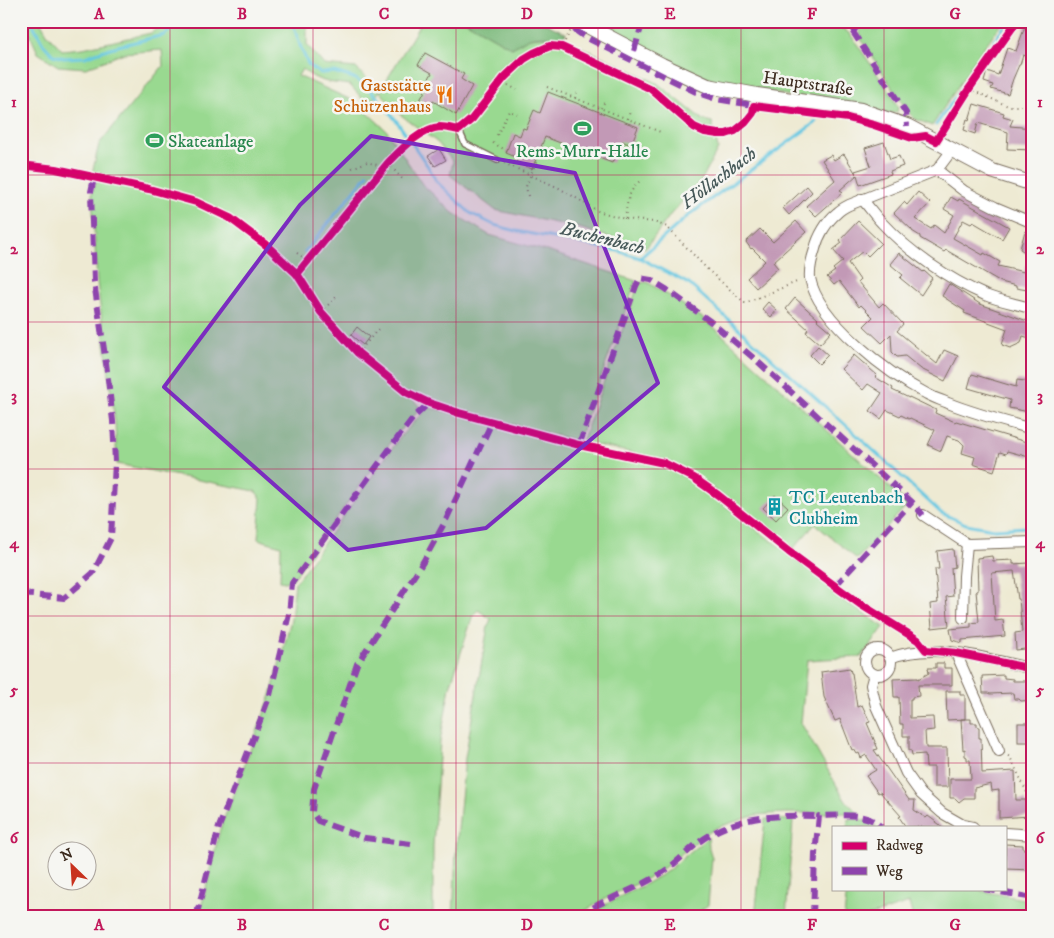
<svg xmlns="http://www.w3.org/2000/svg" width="1054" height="938" font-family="'IM FELL DW Pica',serif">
	<rect width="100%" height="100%" fill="#f6f6f2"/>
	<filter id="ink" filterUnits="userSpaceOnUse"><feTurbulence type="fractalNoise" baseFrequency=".02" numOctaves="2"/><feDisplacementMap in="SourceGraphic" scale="10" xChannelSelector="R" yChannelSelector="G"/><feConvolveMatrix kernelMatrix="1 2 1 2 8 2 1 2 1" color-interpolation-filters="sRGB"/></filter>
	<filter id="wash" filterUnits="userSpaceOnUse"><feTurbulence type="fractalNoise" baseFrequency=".0096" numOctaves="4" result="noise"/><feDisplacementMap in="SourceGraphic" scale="20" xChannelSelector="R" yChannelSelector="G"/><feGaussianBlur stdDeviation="1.12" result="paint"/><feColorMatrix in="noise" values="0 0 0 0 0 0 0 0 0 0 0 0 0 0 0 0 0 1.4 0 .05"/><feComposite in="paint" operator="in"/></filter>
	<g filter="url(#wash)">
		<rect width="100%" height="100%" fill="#eeead3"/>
		<g fill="#99d990" stroke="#6a8257">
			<path d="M24,21h16l8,14 14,15 21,-2 68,-15 17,-12h136l3,4v20l17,20 32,3 24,23 42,-70h43l47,27 17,-10 13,-1 15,1 31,12 69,33 46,37 9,2 6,27 -17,32 -30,33 -25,34 -67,-20 -84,-18 -45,-35 3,-13 -15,-19 -41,-31 -17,-21 -12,14 -18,-20c-21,-3 -31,-2 -48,-16l-4,7 58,26 31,29 35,53 31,29 36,22 61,17 86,29 -58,160 -117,-30 -54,-18 12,13 -3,8 -20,21 -103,144 -8,3 -5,-1 1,-35 -23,-7 3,-41 -6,-7 -138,-27 -2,-42 -18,-140 -5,-89 4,-12 46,7 -50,-14 7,-30 64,-78 -1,-16 -38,3 -38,15 -28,-2 -20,-13z"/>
			<polygon points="591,21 832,21 850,34 891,94 898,107 897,112 894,113 891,113 768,92 709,79 686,71"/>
			<polygon points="864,21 1004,21 981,51 932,126 915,119 908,112 861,39 859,28"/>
			<polygon points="647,282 673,298 707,321 908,504 857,559 815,524 793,549 696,476 666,460 582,442 639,283"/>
			<polygon points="428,407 578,447 664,466 693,481 836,590 833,594 884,627 861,657 807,660 801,723 845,800 858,813 784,813 756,815 718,827 703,836 660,871 639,883 616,893 574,917 453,917 456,851 465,758 488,626 491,619 478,610 473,615 450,687 440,742 433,846 433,917 199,917 220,829 271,695 291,620 295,583 401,436"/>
			<polygon points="765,819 793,820 786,917 755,917"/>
			<path d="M848,819c12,0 20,1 29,8h-30z"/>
			<polygon points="708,837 709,848 712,858 708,905 691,917 583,917 623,895 642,886 666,872"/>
			<polygon points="847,889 972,889 1033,901 1033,917 913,917 909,903 866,917 844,917"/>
		</g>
		<path fill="#7ab97a" stroke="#5a724c" d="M465,21h75l26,12 -4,7c-9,-4 -23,-5 -32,-2 -6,2 -12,7 -18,10z"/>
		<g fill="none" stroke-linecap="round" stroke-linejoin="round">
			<g stroke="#64c7e2" stroke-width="3">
				<polyline points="31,21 44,45 53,55 64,58 85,57 110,48 164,35 183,21"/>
				<polyline points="290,21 294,27 301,48 308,64 313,69 321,73 334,72 354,78 368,88 381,101 398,123 427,165 437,182 470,213 494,225 516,231 575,242 618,251 640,258 689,284 848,427 941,513 966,524 994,529 1027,527 1033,525"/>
				<polyline points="936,125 1008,21"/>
				<polyline points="305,252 368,174"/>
				<polyline points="640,258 688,216 816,122"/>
			</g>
		</g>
		<g id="blocks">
			<g fill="#c299b6">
				<polygon points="1027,21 1033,21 1033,58 1023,55 1020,65 1019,65 1013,79 1008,94 991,89 993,85 984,82 987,71 998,75 1007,48 1016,51"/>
				<polygon points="425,53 464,74 461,79 472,86 456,115 433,101 430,105 420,100 425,91 423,89 432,73 418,65"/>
				<polygon points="548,92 638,127 631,145 621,141 612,163 545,137 532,169 516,162 518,158 506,153 513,133 520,136 523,128 526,129 534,110 540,113"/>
				<polygon points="974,104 1004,113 1003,116 1013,119 1010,126 1033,128 1033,150 1007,149 1008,132 978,123 975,134 964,130 967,119 969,120"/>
				<polygon points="884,142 890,159 899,156 903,166 890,171 891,174 860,185 857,175 840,190 843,192 816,216 806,206 835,180 822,160 831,155 834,160 844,154 856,174 855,171 871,166 865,148"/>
				<polygon points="439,149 446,160 435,166 428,156"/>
				<polygon points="807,186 812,192 789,215 783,208"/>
				<polygon points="918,192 930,203 915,219 931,229 934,225 944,233 954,215 944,209 951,197 958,201 959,199 1009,227 1002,239 973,222 971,224 963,220 953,238 983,255 984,253 1000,262 998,266 1024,272 1029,255 1020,249 1025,231 1033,234 1033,291 1016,288 1016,286 1001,282 946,250 944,252 920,238 920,236 912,231 912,230 894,213 904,202 907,205"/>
				<polygon points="796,221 806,232 773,262 778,268 756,288 747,278 765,261 752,248 751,249 746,242 760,229 773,242"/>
				<polygon points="858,221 881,243 868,256 863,251 848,263 860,280 858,282 879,307 883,303 903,324 897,331 937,364 944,350 958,356 945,381 921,369 905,356 897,357 892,352 891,334 882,343 864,326 873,317 861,305 859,307 839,281 834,285 827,277 835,271 833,269 843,261 833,250 842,243 840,240"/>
				<polygon points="899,253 923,272 924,271 932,278 921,295 900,278 903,275 890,264"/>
				<polygon points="949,284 980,304 1033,323 1033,339 1023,336 1021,343 1010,348 1002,345 1007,329 964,313 965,311 942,296"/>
				<polygon points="795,298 818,319 817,320 831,332 820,344 806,332 808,329 786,309"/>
				<polygon points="768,302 777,310 771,317 762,309"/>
				<polygon points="357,327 369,337 363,345 351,335"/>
				<polygon points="818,346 828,355 819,364 810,355"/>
				<polygon points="854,355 877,375 875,377 893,388 892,390 909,398 909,397 936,410 935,413 955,422 956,421 1033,444 1029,457 1007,451 1006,454 1000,452 994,471 973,464 975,457 962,453 964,445 959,440 947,436 941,451 928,445 935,430 910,418 909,419 901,415 900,416 887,410 881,419 870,411 882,393 868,384 863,390 841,369"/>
				<polygon points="972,374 1016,387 1017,380 1033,382 1033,411 1029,411 1029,412 1009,408 1010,400 968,388"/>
				<polygon points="775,495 788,507 776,520 763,508"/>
				<polygon points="953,549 955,567 951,568 953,596 946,597 949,626 932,628 930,604 938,603 935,569 939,569 937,551"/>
				<polygon points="992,556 993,561 1013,560 1013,564 1029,563 1031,582 1033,581 1033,648 1016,650 1015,633 1022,632 1019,599 1018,599 1014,571 992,573 995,621 1003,620 1005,636 962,640 962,643 952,640 950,629 971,627 971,623 979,622 976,591 978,591 977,558"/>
				<polygon points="936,663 944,663 944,668 952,668 952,685 918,685 919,696 912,697 912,699 910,699 910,718 933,717 934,730 925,731 926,748 947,748 948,787 934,787 934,767 926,767 925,754 912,755 911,750 909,750 909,736 903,736 903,724 900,724 899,697 894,697 893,679 918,678 918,679 929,673 928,668 936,668"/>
				<polygon points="850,668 851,673 852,673 857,707 862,705 870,722 867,723 878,749 874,750 909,800 915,800 914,810 926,818 928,816 943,827 906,827 899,817 901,816 880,792 878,793 866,776 876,770 866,755 861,758 859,753 857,754 854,749 852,750 840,719 835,721 824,697 821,672"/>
				<polygon points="1004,675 1004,678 1013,679 1013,681 1033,681 1033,700 1021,701 1019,699 1014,699 1013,693 990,694 988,693 983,693 982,676"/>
				<polygon points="946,691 960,691 960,695 965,695 965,719 947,720"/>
				<polygon points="961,719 971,719 971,723 977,723 977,727 979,727 979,738 981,738 982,773 1015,771 1016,800 1026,800 1026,803 1029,806 1030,816 999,818 999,790 992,791 991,784 974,788 974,798 964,798 959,802 955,798 950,798 950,779 971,779 970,760 967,760 967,757 965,756 965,749 963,750"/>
				<rect x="1018" y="723" width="15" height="19"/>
				<polygon points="1005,844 1023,845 1023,849 1033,849 1033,870 1005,869"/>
			</g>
		</g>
	</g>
	<g filter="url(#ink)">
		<use href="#blocks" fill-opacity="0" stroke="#7a6d5d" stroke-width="1"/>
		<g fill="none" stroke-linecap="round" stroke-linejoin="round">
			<defs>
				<g id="lane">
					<polyline points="459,130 472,119 504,78 524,59 534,53 550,46 562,47 651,89 694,127 705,132 718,134 726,134 735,131 745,123 753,113 756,97"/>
					<polyline points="459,130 465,144 497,160"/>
					<path d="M421,134c17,-8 20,-7 38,-4"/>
					<polyline points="738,511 789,552 860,604 918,640 926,650"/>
				</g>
				<g id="street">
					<polyline points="1031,106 1033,106"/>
					<path d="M952,150l-15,20 -88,35c-4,2 -9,5 -12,8 -10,8 -19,23 -22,36 -3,9 -6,19 -5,29 8,43 80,97 117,116 7,4 14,6 21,9 25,10 51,17 77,24l8,1"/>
					<polyline points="937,170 964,191 995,207 1033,223"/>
					<path d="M862,199c7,8 13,17 20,24 27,29 66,56 103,72 15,6 32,9 48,14"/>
					<polyline points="923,515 967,544 1033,542"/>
					<polyline points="963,618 964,576 967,544"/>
					<circle cx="878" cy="662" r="13"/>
					<polyline points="956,653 999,751"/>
					<path d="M890,658c44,-17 98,1 143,11"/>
					<polyline points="874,674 871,685 876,706 906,773 921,794 942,813 963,825 973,827"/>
					<polyline points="1005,833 1033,835"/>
				</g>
				<polyline id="secondary" points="578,21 662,65 708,86 757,95 861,110 907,126 992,171 1033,184"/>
			</defs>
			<use href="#lane" stroke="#7a6d5d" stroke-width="8"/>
			<use href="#street" stroke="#7a6d5d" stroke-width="12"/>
			<use href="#secondary" stroke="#7a6d5d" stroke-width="16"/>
			<g stroke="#7a6d5d" stroke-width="2" stroke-dasharray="1 4" stroke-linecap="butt">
				<polyline points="565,41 571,30"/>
				<polyline points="508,85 517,90"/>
				<polyline points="547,87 663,133"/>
				<polyline points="969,89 1008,106 1021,106"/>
				<polyline points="575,98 577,93"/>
				<polyline points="601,108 604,103"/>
				<polyline points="628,119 630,111"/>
				<polyline points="497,135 509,111 517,114"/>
				<polyline points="493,143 507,151"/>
				<polyline points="388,163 404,181"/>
				<polyline points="504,163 559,188 598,211 625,219 654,222 667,227 708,270 745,303 799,281"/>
				<polyline points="352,168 367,162 384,167"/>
				<polyline points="528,196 526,187 527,183 541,152 545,154"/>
				<path d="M625,219c2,-17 3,-28 16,-39"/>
				<polyline points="297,253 308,261"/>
				<polyline points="321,312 338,295"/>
				<polyline points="358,353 379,328"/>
				<polyline points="1008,756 1010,757 1033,805"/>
			</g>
			<use href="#lane" stroke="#fff" stroke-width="5"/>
			<use href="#street" stroke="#fff" stroke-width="10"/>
			<use href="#secondary" stroke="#fff" stroke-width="14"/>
			<g stroke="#8e44ad" stroke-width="6" stroke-dasharray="12 6" stroke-linecap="butt">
				<polyline points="558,21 572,28 585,37 698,93 716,99 759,106"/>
				<polyline points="837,21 853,32 906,113 907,126"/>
				<polyline points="853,32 861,21"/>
				<polyline points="634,51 643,21"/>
				<polyline points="579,445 636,286 640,278 651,280 666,289 711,322 756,360 912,502 923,515"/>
				<polyline points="835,586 912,502"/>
				<polyline points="21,594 64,598 93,573 111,538 115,462 113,421 106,363 94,282 91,192 94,178"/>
				<polyline points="411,844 365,838 318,821 312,812 314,789 357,664 423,562 446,520 492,422"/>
				<polyline points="984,889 1033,898"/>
				<polyline points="196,917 219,827 270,695 289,614 292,583 399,436 413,418 429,403"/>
				<path d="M578,917c10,-6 20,-13 30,-17 19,-9 38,-16 55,-28 16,-10 28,-26 45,-36 33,-21 73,-21 111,-20"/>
				<path d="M813,917l2,-63 4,-38c20,0 48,-5 62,11"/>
			</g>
			<defs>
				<g id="cycleway">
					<polyline points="21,165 56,169 149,189 196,202 230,218 266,245 297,274 321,312 358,353 406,392 429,403 459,413 579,445 664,463 694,478 718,495 789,552 835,586 860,604 918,640 926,650 956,653 1033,669"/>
					<path d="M297,274l91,-111c13,-13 33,-35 52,-36 6,0 13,2 19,3l13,-11 32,-41 20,-19 10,-6 16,-7 12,1 89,42 43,38 11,5 13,2h8l9,-3 10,-8 8,-10 1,-7 94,12 26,7 38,13 14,-2 10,5 33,-52 48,-68"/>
				</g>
			</defs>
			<use href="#cycleway" stroke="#f6f6f2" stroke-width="11"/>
			<use href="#cycleway" stroke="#d6006c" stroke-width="8"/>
		</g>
	</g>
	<path fill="#7b2cbf" fill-opacity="0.2" stroke="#7b2cbf" stroke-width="4" stroke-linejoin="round" d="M371,136l204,37 83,210 -172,145 -138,22 -184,-163 136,-182z"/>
	<path fill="none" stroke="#c2185b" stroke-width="1" stroke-opacity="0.55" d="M170,21v896M313,21v896M456,21v896M598,21v896M741,21v896M884,21v806M21,175h1012M21,322h1012M21,469h1012M21,616h1012M21,763h1012M884,889v28"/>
	<defs>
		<symbol id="restaurant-bare" viewBox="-9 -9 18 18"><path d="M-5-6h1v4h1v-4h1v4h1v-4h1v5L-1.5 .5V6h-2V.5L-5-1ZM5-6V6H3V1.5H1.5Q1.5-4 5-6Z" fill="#e8710a" stroke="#f6f6f2" stroke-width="2.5" paint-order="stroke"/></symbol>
		<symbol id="stadium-bare" viewBox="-9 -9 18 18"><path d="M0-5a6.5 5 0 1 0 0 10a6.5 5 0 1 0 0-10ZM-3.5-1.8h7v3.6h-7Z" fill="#2e9e5b" stroke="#f6f6f2" stroke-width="2.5" paint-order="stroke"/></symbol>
		<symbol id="building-bare" viewBox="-9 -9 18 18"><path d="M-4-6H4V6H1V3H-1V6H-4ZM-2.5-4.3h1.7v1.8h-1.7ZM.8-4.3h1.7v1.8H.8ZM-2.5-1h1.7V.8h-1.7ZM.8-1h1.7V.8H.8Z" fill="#0f9aa8" stroke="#f6f6f2" stroke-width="2.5" paint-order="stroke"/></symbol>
	</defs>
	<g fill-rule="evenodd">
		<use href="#restaurant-bare" x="432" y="82" width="25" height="25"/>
		<use href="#stadium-bare" x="570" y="116" width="25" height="25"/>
		<use href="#stadium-bare" x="142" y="128" width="25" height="25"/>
		<use href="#building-bare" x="762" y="494" width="25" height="25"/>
	</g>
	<g text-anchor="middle" stroke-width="5" stroke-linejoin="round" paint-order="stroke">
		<g font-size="18" fill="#3b2a1e" stroke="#f6f6f2">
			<text transform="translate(808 83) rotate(8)" y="6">Hauptstraße</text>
		</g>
		<g font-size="18" fill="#c56008" stroke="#f6f6f2" text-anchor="end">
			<text x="431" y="91">Gaststätte<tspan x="431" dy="21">Schützenhaus</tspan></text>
		</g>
		<g font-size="18" fill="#27864d" stroke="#f6f6f2" text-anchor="start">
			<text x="168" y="147">Skateanlage</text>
			<text x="582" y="157" text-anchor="middle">Rems-Murr-Halle</text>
		</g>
		<g font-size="18" fill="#0d838f" stroke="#f6f6f2" text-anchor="start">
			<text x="789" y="503">TC Leutenbach<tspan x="789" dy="21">Clubheim</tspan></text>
		</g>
		<g font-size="19" font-style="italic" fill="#475959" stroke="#f6f6f2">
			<text transform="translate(718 177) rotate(-37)" y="7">Höllachbach</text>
			<text transform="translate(603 237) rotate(14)" y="7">Buchenbach</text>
		</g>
	</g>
	<rect width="1054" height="938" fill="none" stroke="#f6f6f2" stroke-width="55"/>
	<rect x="832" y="826" width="175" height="65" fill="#f6f6f2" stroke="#aba49d"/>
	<rect x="842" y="842" width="25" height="8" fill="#d6006c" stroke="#aba49d"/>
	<text x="876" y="850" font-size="15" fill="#3b2a1e">Radweg</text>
	<rect x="842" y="867" width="25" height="8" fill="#8e44ad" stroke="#aba49d"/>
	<text x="876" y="876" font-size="15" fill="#3b2a1e">Weg</text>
	<g transform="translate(72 866) rotate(335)"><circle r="24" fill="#f6f6f2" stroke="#aba49d"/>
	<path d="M0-4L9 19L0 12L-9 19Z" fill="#c8321e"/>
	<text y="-8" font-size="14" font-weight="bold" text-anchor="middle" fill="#3b2a1e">N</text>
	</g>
	<rect x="28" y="28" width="998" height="882" fill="none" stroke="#c2185b" stroke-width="2"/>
	<g font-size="16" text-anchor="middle" font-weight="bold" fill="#c2185b">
		<text x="99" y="19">A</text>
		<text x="242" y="19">B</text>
		<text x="384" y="19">C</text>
		<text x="527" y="19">D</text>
		<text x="670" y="19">E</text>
		<text x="812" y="19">F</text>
		<text x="955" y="19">G</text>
		<text x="14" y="107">1</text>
		<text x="1040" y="107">1</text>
		<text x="14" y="254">2</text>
		<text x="1040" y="254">2</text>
		<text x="14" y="401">3</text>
		<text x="1040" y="401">3</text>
		<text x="14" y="548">4</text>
		<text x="1040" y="548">4</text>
		<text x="14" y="695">5</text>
		<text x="1040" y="695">5</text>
		<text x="14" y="843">6</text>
		<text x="1040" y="843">6</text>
		<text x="99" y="930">A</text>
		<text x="242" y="930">B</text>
		<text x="384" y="930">C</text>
		<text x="527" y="930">D</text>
		<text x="670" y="930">E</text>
		<text x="812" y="930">F</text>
		<text x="955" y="930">G</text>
	</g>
</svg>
